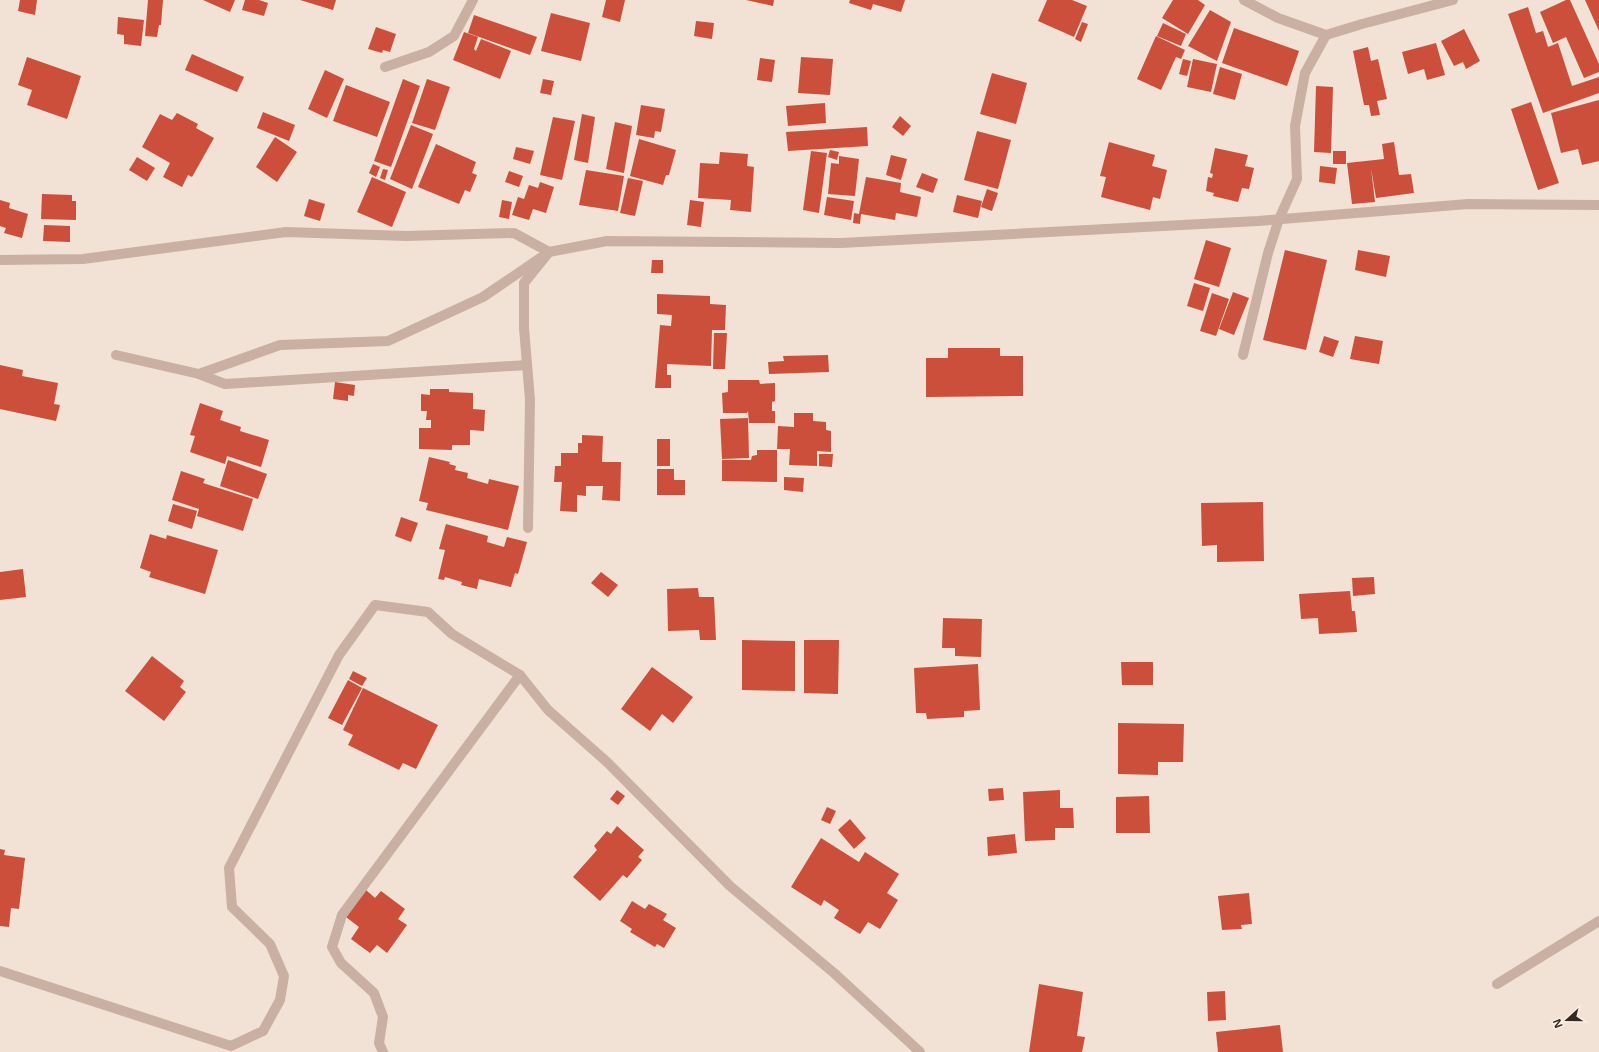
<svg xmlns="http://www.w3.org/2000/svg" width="1599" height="1052" font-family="'Open Sans',sans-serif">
	<rect width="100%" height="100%" fill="#f2e2d6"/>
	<g fill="#cb4f3a">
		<polygon points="20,0 37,0 35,15 18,11"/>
		<polygon points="148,0 163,0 161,25 159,25 157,37 145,36"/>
		<polygon points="203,0 235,0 230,12"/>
		<polygon points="245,0 259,0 268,3 264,16 242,10"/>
		<polygon points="300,0 336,0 333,10"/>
		<polygon points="606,0 625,0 620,22 602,17"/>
		<polygon points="746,0 774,0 773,6"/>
		<polygon points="850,0 905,0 901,12 873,4 871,10 849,3"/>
		<polygon points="1047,0 1072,0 1087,6 1074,37 1038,21"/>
		<polygon points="1173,0 1198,0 1205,5 1188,34 1162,18"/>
		<polygon points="1566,0 1570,0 1599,64 1599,72 1584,78 1566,37 1553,43 1540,12"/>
		<polygon points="1585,0 1599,0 1599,31"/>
		<polygon points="1528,7 1536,33 1543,31 1548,47 1558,43 1572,86 1599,77 1599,93 1543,113 1508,14"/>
		<polygon points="1210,10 1231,22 1217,61 1188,46"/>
		<polygon points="551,13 590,23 581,61 541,51"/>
		<polygon points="474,15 537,37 530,55 468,33"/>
		<polygon points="118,17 144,20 141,46 124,44 124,35 117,34"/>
		<polygon points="696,21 714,23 712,39 694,36"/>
		<polygon points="1082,22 1088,24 1081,42 1075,39"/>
		<polygon points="1163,23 1186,34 1181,46 1157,36"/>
		<polygon points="376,27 396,34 390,52 383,50 382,53 368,49"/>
		<polygon points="1234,28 1299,51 1287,86 1222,63"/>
		<polygon points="1464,29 1480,61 1466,69 1463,62 1454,66 1441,41"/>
		<polygon points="464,32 478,37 474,49 476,51 481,39 511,51 500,79 453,60"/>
		<polygon points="1156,36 1185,50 1181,59 1176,57 1161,90 1137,79"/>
		<polygon points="1436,43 1445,75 1427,80 1424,69 1408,74 1402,52"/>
		<polygon points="1368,47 1371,61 1378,59 1387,99 1377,101 1380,115 1371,116 1369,105 1364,105 1353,51"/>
		<polygon points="192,54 244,77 237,92 185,70"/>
		<polygon points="27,57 81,76 67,119 27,105 32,90 18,85"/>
		<polygon points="801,57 833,59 830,95 798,93"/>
		<polygon points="760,58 775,60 772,82 757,80"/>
		<polygon points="1183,59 1191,61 1187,76 1179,74"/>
		<polygon points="1193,59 1217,64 1211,92 1187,87"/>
		<polygon points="1220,67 1242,74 1235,100 1213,94"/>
		<polygon points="325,70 344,79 327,118 308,109"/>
		<polygon points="992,73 1027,83 1016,124 980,114"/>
		<polygon points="403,79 420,86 391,167 374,161"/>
		<polygon points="427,79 450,87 435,130 412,123"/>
		<polygon points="543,79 554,81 551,95 540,93"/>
		<polygon points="346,85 390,102 377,137 333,121"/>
		<polygon points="1316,86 1333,87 1331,153 1314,152"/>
		<polygon points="1599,100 1599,161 1582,165 1578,149 1561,153 1551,113"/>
		<polygon points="1531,102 1559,183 1538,190 1511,109"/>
		<polygon points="825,103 826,123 788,126 786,106"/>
		<polygon points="641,105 665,109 661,132 655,131 654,138 636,135"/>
		<polygon points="263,112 295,125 289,141 257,128"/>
		<polygon points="177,113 198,124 196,128 214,138 192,177 188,175 182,187 163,177 170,163 142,147 160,114 172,120"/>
		<polygon points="582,114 595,117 588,163 574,160"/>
		<polygon points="900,116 911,126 903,136 892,127"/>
		<polygon points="553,117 575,121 562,180 540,175"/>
		<polygon points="615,122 632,126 624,173 606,169"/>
		<polygon points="411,125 433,134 412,189 390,179"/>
		<polygon points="867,127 868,146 788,151 786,132"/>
		<polygon points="977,131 1011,140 998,189 964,180"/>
		<polygon points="275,137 297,152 277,182 256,167"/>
		<polygon points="639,139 676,150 669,175 666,175 663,185 630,176"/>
		<polygon points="1109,142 1155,155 1152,166 1167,170 1160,199 1153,197 1150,210 1101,197 1106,177 1100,176"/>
		<polygon points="1394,142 1399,175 1411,174 1414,193 1376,198 1371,168 1375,202 1352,204 1347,163 1384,159 1382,144"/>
		<polygon points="436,144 476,162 472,173 477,175 470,192 465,190 459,204 418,187"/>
		<polygon points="516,147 534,151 530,164 513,159"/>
		<polygon points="1215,148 1248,155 1245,166 1254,168 1249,189 1242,188 1238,202 1213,196 1214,193 1206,191 1208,177 1212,178 1213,174 1210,173"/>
		<polygon points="830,150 839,152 837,160 828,157"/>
		<polygon points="811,151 827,153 819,213 803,210"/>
		<rect x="1333" y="151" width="13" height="13"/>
		<polygon points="720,152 748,154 747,166 754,167 751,212 730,210 731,200 698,198 700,163 719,164"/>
		<polygon points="891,155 907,159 901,180 886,175"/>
		<polygon points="839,156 859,159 855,196 828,194 831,163 839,164"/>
		<polygon points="137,157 155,168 147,181 129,170"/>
		<polygon points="373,164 380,167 376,177 369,173"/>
		<polygon points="1320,166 1337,168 1335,184 1319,182"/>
		<polygon points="383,169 388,170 385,180 380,178"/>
		<polygon points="586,170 624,176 618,211 579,205"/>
		<polygon points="509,171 523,176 519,187 505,182"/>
		<polygon points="922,173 938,179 933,193 916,187"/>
		<polygon points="372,177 406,192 392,227 357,212"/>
		<polygon points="866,177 901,183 900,192 921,197 917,217 896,213 895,220 861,214 860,224 853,223 854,213 859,214"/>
		<polygon points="628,178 643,181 635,216 620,213"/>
		<polygon points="540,182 554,187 546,213 533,209 529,220 512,215 518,197 524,199 529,185 538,188"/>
		<polygon points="987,189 998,193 992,211 981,207"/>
		<polygon points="42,194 72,195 72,201 76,201 76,220 41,219"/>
		<polygon points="957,195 982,201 978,218 953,212"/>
		<polygon points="827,197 854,201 851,220 824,215"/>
		<polygon points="309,199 325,204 320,221 304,216"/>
		<polygon points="0,200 10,203 9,208 28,214 22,238 4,233 6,228 0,226"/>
		<polygon points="502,200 512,202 509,219 499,217"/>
		<polygon points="690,200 704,202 701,227 687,225"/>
		<polygon points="44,225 70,226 70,242 43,241"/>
		<polygon points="1206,240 1231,248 1219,287 1194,279"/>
		<polygon points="1285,250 1327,260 1306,350 1263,340"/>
		<polygon points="1358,250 1390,256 1386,277 1355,270"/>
		<polygon points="652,260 663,260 663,273 651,273"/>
		<polygon points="1194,283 1210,288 1203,311 1187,306"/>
		<polygon points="1233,292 1249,298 1234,335 1219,329"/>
		<polygon points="1212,293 1229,299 1216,336 1200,331"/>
		<polygon points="657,294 710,296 710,304 726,305 725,330 712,330 711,366 667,364 667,375 671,375 671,388 655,388 660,325 671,326 672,315 657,314"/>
		<polygon points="714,333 727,333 725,369 713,369"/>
		<polygon points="1324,336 1339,341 1333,357 1319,352"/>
		<polygon points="1355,336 1383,341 1379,364 1350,359"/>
		<polygon points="948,348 1000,348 1000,356 1023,356 1023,396 926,397 926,358 948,358"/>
		<polygon points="828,355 829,372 769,374 768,362 784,361 783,356"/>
		<polygon points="0,365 23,370 22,376 58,383 54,404 60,405 56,421 0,409"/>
		<polygon points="728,380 759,380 760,384 775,383 775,401 772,402 772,411 762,411 775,411 775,423 749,423 748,411 747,413 723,413 722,393 728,392"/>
		<polygon points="335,382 355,385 354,396 348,395 348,401 333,399"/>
		<polygon points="430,389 449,389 449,392 473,393 473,409 485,410 484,431 470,430 470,445 452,445 452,450 419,449 419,428 431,428 431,420 426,420 427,411 421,411 421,394 430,395"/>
		<polygon points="200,403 223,411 220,420 241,427 240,431 269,440 261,467 227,456 225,464 190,452 195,436 190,435"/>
		<polygon points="794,413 813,413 813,421 826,422 826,430 831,431 831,452 817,451 817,466 789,465 790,449 777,449 778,426 794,427"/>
		<polygon points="748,418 749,458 722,459 720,419"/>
		<polygon points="582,435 603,436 602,462 621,462 620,501 602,500 603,486 586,486 586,496 577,495 577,512 560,511 562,482 554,482 555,466 561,466 561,453 578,453 578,443 582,443"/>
		<rect x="657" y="439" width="13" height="27"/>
		<polygon points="757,450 777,450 777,482 722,481 722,460 751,460 752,456 757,455"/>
		<polygon points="819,454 833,454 832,467 819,466"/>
		<polygon points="429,457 450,462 449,464 456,466 455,470 468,473 467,478 488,484 489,479 519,486 508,530 426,510 428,503 419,501"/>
		<polygon points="228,460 267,474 258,499 220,486"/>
		<polygon points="657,469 674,469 674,480 685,480 685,495 657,495"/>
		<polygon points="181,471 205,479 203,483 253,499 243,531 197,516 199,509 172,500"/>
		<polygon points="784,477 804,478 803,492 784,490"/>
		<polygon points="1263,502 1264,561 1217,562 1217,545 1202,546 1201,503"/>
		<polygon points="173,504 197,511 192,529 168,521"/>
		<polygon points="401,517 418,523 411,542 395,536"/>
		<polygon points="446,524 488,536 487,542 504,547 507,537 527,542 518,574 515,573 511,587 479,579 477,589 461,585 462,582 445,577 444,580 438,579 445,550 439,549"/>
		<polygon points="150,534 166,539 167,535 218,550 205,594 149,577 151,572 140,568"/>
		<polygon points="23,569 26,597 0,600 0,572"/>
		<polygon points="601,572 618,585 608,597 591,583"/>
		<polygon points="1374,577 1375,594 1353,596 1352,578"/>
		<polygon points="698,588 699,597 714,597 716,640 700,640 699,630 668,631 667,589"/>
		<polygon points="1350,591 1352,611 1355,611 1357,632 1319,634 1318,618 1301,619 1299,594"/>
		<polygon points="943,618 982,619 981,657 955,656 955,648 942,648"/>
		<polygon points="742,640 795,641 795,691 742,690"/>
		<polygon points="804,640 839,640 838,694 804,693"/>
		<polygon points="152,656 184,681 180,687 186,692 164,721 125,691"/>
		<polygon points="1121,662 1153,662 1153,685 1122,685"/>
		<polygon points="978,664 980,710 964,711 964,717 927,719 926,713 916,713 914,668"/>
		<polygon points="652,667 693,697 673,723 662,714 650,731 621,709"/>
		<polygon points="353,671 367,678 362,686 349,679"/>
		<polygon points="348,680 362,688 342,725 328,718"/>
		<polygon points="363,688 438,725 416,769 403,763 399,770 348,745 353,735 343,730"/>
		<polygon points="1118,723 1184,724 1183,762 1158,762 1158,775 1118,774"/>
		<polygon points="1003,788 1004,800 989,801 988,789"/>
		<polygon points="617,790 625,796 618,805 610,799"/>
		<polygon points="1060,790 1060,808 1073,808 1074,828 1055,828 1055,840 1025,841 1023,792"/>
		<polygon points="1149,796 1150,833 1116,833 1116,797"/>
		<polygon points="827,807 836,811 830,824 821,820"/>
		<polygon points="850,819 866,838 854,849 838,830"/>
		<polygon points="617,826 644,850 638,857 642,860 627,878 623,875 600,901 573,877 597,850 594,846 607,831 611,834"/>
		<polygon points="1015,834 1017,853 988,856 987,837"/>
		<polygon points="821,838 859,862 865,852 899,874 887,893 898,900 880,929 868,922 860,934 834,918 839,910 824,900 821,906 791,887"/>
		<polygon points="0,849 5,850 4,855 25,858 19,909 11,908 9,927 0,926"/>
		<polygon points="366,890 375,898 381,891 405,909 398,919 407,925 387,953 377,945 370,953 351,939 359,927 346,917"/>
		<polygon points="1249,893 1252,924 1241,925 1242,929 1222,930 1218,896"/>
		<polygon points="632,901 645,909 649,904 667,914 663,920 676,928 664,948 657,944 655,947 630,932 632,929 620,921"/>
		<polygon points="1039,984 1083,992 1077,1036 1085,1037 1082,1052 1029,1052"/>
		<polygon points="1225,991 1226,1020 1208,1021 1207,992"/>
		<polygon points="1280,1025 1283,1052 1218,1052 1216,1032"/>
	</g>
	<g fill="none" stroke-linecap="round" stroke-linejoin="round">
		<g stroke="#cab0a2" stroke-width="10">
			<polyline points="1244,0 1278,18 1326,35 1362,24 1453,0"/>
			<polyline points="385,67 429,52 454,36 473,0"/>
			<polyline points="0,260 83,259 286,232 406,236 514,233 549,252 483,297 388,341 280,345 199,374 116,355"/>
			<polyline points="1243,355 1268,253 1279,219 1297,179 1295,126 1305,73 1326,35"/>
			<polyline points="199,374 225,384 527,365"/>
			<polyline points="528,528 530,400 524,328 524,283 549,252 607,241 841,243 1258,221 1468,204 1599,205"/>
			<polyline points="0,971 231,1046 263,1031 280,1000 284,976 270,944 232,907 229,868 339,655 375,605 428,612 452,634 520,675 548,710 607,762 730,886 834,973 920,1052"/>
			<polyline points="1497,984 1599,921"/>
			<polyline points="383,1052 379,1043 383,1017 374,993 341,963 332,947 342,915 520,675"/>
		</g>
	</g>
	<g transform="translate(1567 1020) rotate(249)" stroke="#faede2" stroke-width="3" paint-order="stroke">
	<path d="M0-3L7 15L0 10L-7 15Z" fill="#342825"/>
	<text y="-6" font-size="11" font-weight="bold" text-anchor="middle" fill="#342825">N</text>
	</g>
</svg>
